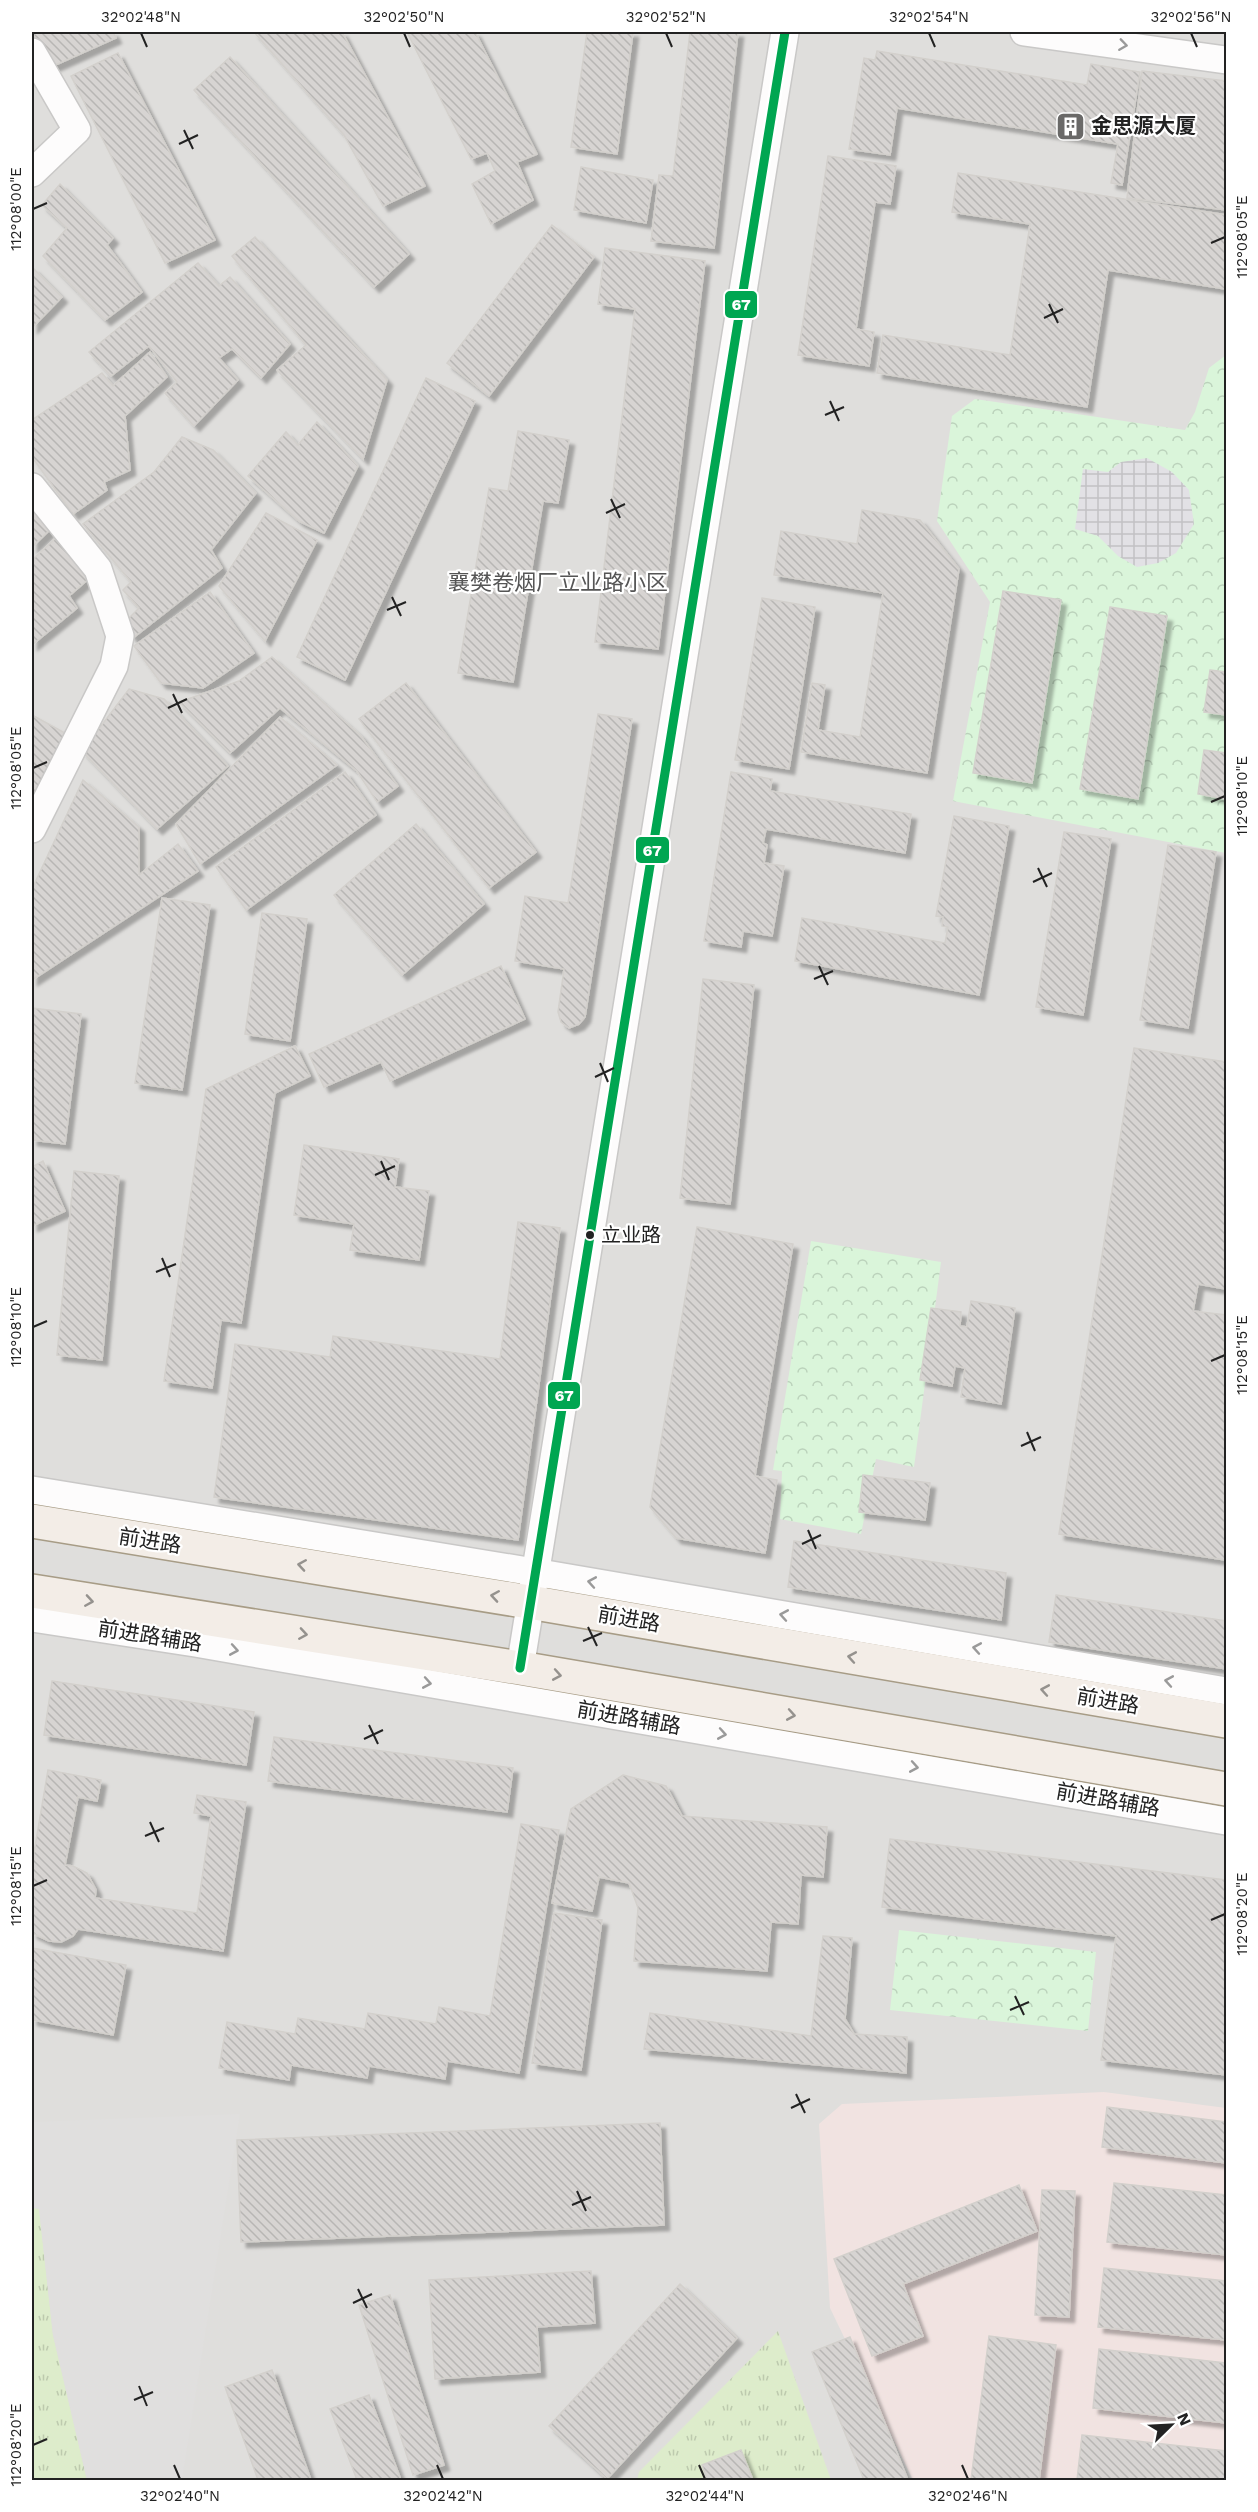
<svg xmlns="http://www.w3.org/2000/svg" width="1258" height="2512" font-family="'Work Sans','Noto Sans SC',sans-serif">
	<defs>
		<pattern id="grass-tufts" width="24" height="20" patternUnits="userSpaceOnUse" patternTransform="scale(1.5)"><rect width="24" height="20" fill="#ddeccb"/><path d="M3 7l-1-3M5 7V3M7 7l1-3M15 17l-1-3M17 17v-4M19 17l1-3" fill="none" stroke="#bdcaae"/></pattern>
		<pattern id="park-crowns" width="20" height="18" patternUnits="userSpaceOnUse" patternTransform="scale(1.5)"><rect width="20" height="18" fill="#daf5da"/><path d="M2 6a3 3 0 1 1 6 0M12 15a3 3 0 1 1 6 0" fill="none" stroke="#bbd2bb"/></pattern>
		<pattern id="plaza-grid" width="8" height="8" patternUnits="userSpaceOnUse" patternTransform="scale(1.5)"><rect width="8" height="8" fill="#e2e1e5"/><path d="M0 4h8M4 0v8" fill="none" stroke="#c2c1c4"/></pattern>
		<pattern id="building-back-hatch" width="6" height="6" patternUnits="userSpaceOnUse" patternTransform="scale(1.5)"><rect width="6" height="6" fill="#d7d4d2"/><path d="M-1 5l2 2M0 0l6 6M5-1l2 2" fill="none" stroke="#b8b6b4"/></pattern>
		<filter id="shadow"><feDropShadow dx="5.5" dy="5.5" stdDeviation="1.5" flood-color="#0004"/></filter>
	</defs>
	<rect width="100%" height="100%" fill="#f0eeeb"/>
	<rect fill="#dfdedc" x="32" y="32" width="1194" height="2448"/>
	<polygon fill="#f1e3e1" points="1104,2092 1226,2108 1226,2480 913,2480 830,2308 819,2124 842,2104"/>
	<g fill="url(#grass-tufts)">
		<polygon points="32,2208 39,2208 53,2335 87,2480 32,2480"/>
		<polygon points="778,2331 831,2480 637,2480 639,2472"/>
	</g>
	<g fill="url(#park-crowns)">
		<polygon points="1226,355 1226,853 953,801 990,602 937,521 952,416 975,399 1185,430 1195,412 1209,368"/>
		<polygon points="811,1241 941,1262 914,1467 876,1459 861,1534 780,1519 782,1471 773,1470"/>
		<polygon points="899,1930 1096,1952 1088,2031 890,2010"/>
	</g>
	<polygon fill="#e0dfde" points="240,2114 182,2480 87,2480 53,2335 39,2209 32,2208 32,2122"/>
	<polygon fill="url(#plaza-grid)" points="1147,458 1172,472 1189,490 1194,524 1176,553 1158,563 1137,567 1118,556 1098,536 1075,529 1083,469 1108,472 1121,462"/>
	<g fill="url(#building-back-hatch)" stroke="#d3d0cc" stroke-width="1.5" filter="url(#shadow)">
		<polygon points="32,32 113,32 116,38 51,67"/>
		<polygon points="254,32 342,32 425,186 383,206 344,135"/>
		<polygon points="407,32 475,32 537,154 517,162 533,200 491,224 472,184 495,171 487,153 471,159"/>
		<polygon points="587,32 633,32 617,154 571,147"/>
		<polygon points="690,32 738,32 714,248 651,241 659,175 673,176"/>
		<polygon points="877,51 1087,85 1091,64 1140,72 1122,185 1111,183 1118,144 897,108 890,155 849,149 864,58 875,60"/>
		<polygon points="118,53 215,240 165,263 71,76"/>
		<polygon points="230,57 409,254 374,287 194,90"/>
		<polygon points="1142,71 1226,81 1226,210 1127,198"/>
		<polygon points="828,156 896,166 890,204 875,202 856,329 874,332 869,366 798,355"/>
		<polygon points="581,167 653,180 646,223 574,210"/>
		<polygon points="958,173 1226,215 1226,289 1108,270 1087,407 877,373 883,335 1010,355 1030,224 952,212"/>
		<polygon points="60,184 113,238 107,245 142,292 105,320 43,256 67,228 42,205"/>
		<polygon points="552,225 594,257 489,396 447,363"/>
		<polygon points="255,237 387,380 363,459 277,370 306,345 232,256"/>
		<polygon points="605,248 705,261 658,649 595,642 635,309 598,304"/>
		<polygon points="198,263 219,286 230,277 290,344 261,378 232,349 219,358 238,380 194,426 165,393 177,382 149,346 111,376 89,352"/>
		<polygon points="33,268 62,297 32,328 32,270"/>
		<polygon points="150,352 167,377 125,416 130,470 104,482 107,490 73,514 32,457 32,420 102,373 113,386"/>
		<polygon points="426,378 475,401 345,680 297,657"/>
		<polygon points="317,422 358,466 324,533 299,521 248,476 286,432 298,445"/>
		<polygon points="518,431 569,440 558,503 543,501 513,682 458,673 489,488 508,491"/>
		<polygon points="182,437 213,450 256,493 211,550 222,568 133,638 123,624 139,608 123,590 131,582 83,524 154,472"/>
		<polygon points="32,499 53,527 32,547"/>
		<polygon points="862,510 920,520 959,569 927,773 801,752 812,683 825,685 818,730 860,737 883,593 774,575 781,531 857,544"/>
		<polygon points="266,513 317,540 265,641 219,586"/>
		<polygon points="58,536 91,577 69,596 77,608 32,645 32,560"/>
		<polygon points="1003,591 1061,600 1032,783 973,773"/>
		<polygon points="210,592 254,653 203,688 161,683 134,646"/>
		<polygon points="762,598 815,607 789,769 735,760"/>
		<polygon points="1110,607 1167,616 1138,799 1080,789"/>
		<polygon points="272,657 360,735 398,786 377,802 357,771 280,708 230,753 179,702 239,681"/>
		<polygon points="1210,670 1226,672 1226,715 1204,712"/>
		<polygon points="406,683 536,852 489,888 359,719"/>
		<polygon points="129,689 164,699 228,766 157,829 82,751"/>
		<polygon points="598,714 632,719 585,1017 579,1024 569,1028 561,1022 558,1012 564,969 515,961 525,896 568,903"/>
		<polygon points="32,715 65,733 32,803"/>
		<polygon points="280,717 337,765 200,864 176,824"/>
		<polygon points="1204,750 1226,753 1226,799 1198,794"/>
		<polygon points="345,772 376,815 246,910 216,867"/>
		<polygon points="731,772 772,779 770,791 911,814 905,853 766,829 763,843 767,845 764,863 784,866 772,936 743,931 741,947 704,941"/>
		<polygon points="83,780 139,827 139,875 178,844 198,871 32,980 32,889"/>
		<polygon points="954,816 1009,826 979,995 795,961 802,918 945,943 948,927 942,926 943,917 936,916"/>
		<polygon points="416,824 484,904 402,975 334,895"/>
		<polygon points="1064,832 1111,839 1083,1015 1036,1007"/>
		<polygon points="1168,845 1216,852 1188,1028 1140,1020"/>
		<polygon points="162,898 210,905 182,1090 135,1083"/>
		<polygon points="262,913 307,919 290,1041 245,1034"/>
		<polygon points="501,966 525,1019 390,1081 381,1062 324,1087 309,1054"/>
		<polygon points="703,979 754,985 730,1204 680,1198"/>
		<polygon points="32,1008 81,1014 65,1144 32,1140"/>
		<polygon points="295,1046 310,1076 275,1093 241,1323 221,1320 212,1388 164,1381 206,1089"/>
		<polygon points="1134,1048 1226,1062 1226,1289 1198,1284 1193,1311 1226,1315 1226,1560 1059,1534"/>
		<polygon points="304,1145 399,1159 395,1187 429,1191 419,1260 350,1250 354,1224 294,1215"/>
		<polygon points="43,1161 65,1211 32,1226 32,1167"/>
		<polygon points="74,1171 119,1176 102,1360 57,1355"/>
		<polygon points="518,1222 560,1228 518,1540 214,1497 235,1344 330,1357 333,1336 500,1359"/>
		<polygon points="697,1227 793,1244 755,1476 777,1480 765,1553 676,1538 650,1507"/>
		<polygon points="971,1301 1015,1308 1001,1404 961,1397 965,1368 955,1366 952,1386 920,1380 931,1308 961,1312 960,1326 967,1327"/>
		<polygon points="863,1475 930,1483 925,1520 859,1512"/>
		<polygon points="794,1541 1006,1573 1001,1620 788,1587"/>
		<polygon points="1056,1595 1226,1621 1226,1669 1049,1642"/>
		<polygon points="52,1681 254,1712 246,1765 44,1735"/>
		<polygon points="274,1737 513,1768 507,1812 268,1781"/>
		<polygon points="48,1770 101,1780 97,1801 78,1797 65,1865 73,1866 87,1873 96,1890 95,1898 197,1913 211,1816 194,1813 197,1795 246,1802 223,1951 78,1929 73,1936 61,1942 49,1941 32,1933 32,1864"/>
		<polygon points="623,1775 666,1786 682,1816 827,1827 823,1877 801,1875 798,1924 771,1922 767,1971 634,1961 638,1908 629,1883 599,1877 592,1911 552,1903 571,1809"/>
		<polygon points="521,1824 559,1830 519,2073 447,2061 445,2079 369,2066 367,2078 291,2065 289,2080 219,2068 227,2022 295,2034 298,2018 365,2029 368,2013 436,2024 439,2007 490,2016"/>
		<polygon points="890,1839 1226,1880 1226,2075 1101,2060 1116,1936 882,1907"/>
		<polygon points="554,1913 602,1920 581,2070 532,2063"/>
		<polygon points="823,1936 852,1938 845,2019 854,2034 907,2037 906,2073 644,2049 650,2013 811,2036"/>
		<polygon points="32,1948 126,1965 113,2035 32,2020"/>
		<polygon points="1107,2107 1226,2122 1226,2163 1102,2147"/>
		<polygon points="660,2123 664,2225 241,2242 237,2140"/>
		<polygon points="1114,2183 1226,2195 1226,2255 1107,2242"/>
		<polygon points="1019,2185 1037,2231 903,2284 923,2336 872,2356 834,2259"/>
		<polygon points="1042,2190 1075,2191 1069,2317 1035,2315"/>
		<polygon points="1104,2268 1226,2281 1226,2340 1098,2327"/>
		<polygon points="591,2271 595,2323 537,2327 540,2372 435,2379 429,2280"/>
		<polygon points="680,2284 737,2338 607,2479 549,2426"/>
		<polygon points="390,2295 444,2465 413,2475 359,2305"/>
		<polygon points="989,2336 1056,2345 1039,2480 971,2480"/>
		<polygon points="850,2337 908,2480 864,2480 812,2352"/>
		<polygon points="1099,2349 1226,2363 1226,2423 1093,2408"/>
		<polygon points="272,2370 311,2480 258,2480 225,2387"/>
		<polygon points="369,2395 401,2480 357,2480 330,2409"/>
		<polygon points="1082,2435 1226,2451 1226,2480 1077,2480"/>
		<polygon points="741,2450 753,2480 707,2480 702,2465"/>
	</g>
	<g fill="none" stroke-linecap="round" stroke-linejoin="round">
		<defs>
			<g id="minor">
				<polyline points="1024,32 1226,60"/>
				<polyline points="32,52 77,130 32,173"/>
				<polyline points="32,487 98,569 120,636 114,666 32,829"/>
				<polyline points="32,1490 534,1572 1226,1691"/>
				<polyline points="32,1618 195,1643 1226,1821"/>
				<polyline points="520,1668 785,32"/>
			</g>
			<g id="major">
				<polyline points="32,1521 529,1602 1226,1721"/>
				<polyline points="32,1591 520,1668 1226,1789"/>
			</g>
		</defs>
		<use href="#minor" stroke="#c9c8c7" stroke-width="30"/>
		<use href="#major" stroke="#a79c86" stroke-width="36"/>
		<use href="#minor" stroke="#fdfcfc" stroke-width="27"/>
		<use href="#major" stroke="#f3ede7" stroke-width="33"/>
		<defs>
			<polyline id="bus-1" points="520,1668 785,32"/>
		</defs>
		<use href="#bus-1" stroke="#fff" stroke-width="14"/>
		<use href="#bus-1" stroke="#00a651" stroke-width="9"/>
	</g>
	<defs><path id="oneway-chevron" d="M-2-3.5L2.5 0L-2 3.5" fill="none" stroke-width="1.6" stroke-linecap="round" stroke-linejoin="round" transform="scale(1.5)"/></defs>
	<g stroke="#9a9a9a">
		<use href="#oneway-chevron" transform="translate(1123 45) rotate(8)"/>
		<use href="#oneway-chevron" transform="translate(592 1582) rotate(-170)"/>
		<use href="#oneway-chevron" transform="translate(784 1615) rotate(-170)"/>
		<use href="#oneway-chevron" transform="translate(977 1648) rotate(-170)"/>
		<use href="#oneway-chevron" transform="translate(234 1650) rotate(10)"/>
		<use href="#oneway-chevron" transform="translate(1169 1681) rotate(-170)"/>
		<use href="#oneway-chevron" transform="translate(427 1683) rotate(10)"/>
		<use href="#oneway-chevron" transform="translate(722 1734) rotate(10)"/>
		<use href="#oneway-chevron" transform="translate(914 1767) rotate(10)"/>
	</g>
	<g stroke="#95928e">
		<use href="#oneway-chevron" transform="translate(302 1565) rotate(-171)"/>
		<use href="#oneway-chevron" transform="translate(495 1596) rotate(-171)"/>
		<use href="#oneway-chevron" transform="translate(89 1601) rotate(9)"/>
		<use href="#oneway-chevron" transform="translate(303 1634) rotate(9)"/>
		<use href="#oneway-chevron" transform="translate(852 1657) rotate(-170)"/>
		<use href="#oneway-chevron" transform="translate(557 1675) rotate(10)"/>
		<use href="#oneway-chevron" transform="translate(1045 1690) rotate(-170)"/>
		<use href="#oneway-chevron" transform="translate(791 1715) rotate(10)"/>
	</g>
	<path fill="none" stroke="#222" stroke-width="2" d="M141,33l6,14M404,33l6,14M666,33l6,14M929,33l6,14M1191,33l6,14M184,130l9,19M179,144l19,-9M33,209l14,-6M1211,243l14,-6M1049,304l9,19M1044,318l19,-9M830,401l9,20M825,415l19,-8M611,499l9,19M606,513l19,-9M392,597l9,19M387,610l19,-8M173,694l9,19M168,708l19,-9M33,768l14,-6M1211,802l14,-6M1038,868l9,19M1033,882l19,-9M819,966l9,19M814,979l19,-8M600,1063l8,19M595,1077l19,-9M381,1161l8,19M375,1175l20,-9M162,1258l8,19M156,1272l20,-8M33,1327l14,-6M1211,1361l14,-6M1027,1432l8,19M1021,1446l20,-9M808,1530l8,19M802,1544l19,-9M588,1627l9,19M583,1641l19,-8M369,1725l9,19M364,1739l19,-9M150,1822l9,20M145,1836l19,-8M33,1886l14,-6M1211,1920l14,-6M1015,1996l9,19M1010,2010l19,-8M796,2094l9,19M791,2108l19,-9M577,2191l9,20M572,2205l19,-8M358,2289l9,19M353,2303l19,-9M139,2386l8,20M134,2400l19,-8M33,2445l14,-6M174,2465l6,14M437,2465l6,14M699,2465l6,14M962,2465l6,14"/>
	<defs>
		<symbol id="building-square" viewBox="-11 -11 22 22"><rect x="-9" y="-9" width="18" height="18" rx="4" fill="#6a6968" stroke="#fff"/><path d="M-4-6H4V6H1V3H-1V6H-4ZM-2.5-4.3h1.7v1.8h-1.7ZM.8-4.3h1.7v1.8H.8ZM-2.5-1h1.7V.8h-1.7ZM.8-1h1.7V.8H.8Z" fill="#fff"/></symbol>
	</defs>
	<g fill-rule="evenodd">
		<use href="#building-square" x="1054" y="110" width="33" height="33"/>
	</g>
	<circle fill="#222" stroke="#fff" stroke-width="2" cx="590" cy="1235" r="5"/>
	<g text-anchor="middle" stroke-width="4.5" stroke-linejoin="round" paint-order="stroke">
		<g font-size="20" fill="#222" stroke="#fff" text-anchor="start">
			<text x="601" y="1242">立业路</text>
		</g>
		<g font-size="21" font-weight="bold" fill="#222" stroke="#fff" text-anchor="start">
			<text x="1091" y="133">金思源大厦</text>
		</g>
		<g font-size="21" fill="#222" stroke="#fff">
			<text transform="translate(150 1541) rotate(9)" y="7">前进路</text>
			<text transform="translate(629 1619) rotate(10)" y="7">前进路</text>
			<text transform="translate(150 1636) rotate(9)" y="7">前进路辅路</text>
			<text transform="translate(1108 1701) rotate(10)" y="7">前进路</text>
			<text transform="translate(629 1718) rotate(10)" y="7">前进路辅路</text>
			<text transform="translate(1108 1800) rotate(10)" y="7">前进路辅路</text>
		</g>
		<g font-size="22" fill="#555" stroke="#fff">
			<text x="558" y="590">襄樊卷烟厂立业路小区</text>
		</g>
	</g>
	<g stroke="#fff" stroke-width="2">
		<rect x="724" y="290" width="34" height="29" rx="6" fill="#00a651"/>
		<rect x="635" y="836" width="35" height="28" rx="6" fill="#00a651"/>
		<rect x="547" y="1381" width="34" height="29" rx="6" fill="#00a651"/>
	</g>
	<g font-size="16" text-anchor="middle" font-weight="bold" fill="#fff">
		<text x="741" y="310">67</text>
		<text x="652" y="856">67</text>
		<text x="564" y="1401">67</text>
	</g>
	<rect width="1258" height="2512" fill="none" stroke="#ffffff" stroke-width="66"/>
	<g transform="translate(1171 2425) rotate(66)" stroke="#ffffff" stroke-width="4.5" paint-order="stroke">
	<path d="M0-4.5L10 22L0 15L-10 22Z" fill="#222222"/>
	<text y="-9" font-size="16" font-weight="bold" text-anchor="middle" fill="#222222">N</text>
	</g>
	<rect x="33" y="33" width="1192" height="2446" fill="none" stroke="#222" stroke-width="2"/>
	<g font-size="15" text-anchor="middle" fill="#222">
		<text x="141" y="22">32°02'48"N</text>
		<text x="404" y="22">32°02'50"N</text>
		<text x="666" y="22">32°02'52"N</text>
		<text x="929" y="22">32°02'54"N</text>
		<text x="1191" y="22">32°02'56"N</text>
		<text transform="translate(16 209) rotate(-90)" y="5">112°08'00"E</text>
		<text transform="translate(1242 237) rotate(-90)" y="5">112°08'05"E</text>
		<text transform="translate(16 768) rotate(-90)" y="5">112°08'05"E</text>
		<text transform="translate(1242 796) rotate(-90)" y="5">112°08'10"E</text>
		<text transform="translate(16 1327) rotate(-90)" y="5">112°08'10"E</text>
		<text transform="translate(1242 1355) rotate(-90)" y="5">112°08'15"E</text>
		<text transform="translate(16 1886) rotate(-90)" y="5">112°08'15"E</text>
		<text transform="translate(1242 1914) rotate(-90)" y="5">112°08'20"E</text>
		<text transform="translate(16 2445) rotate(-90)" y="5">112°08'20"E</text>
		<text x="180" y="2501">32°02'40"N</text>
		<text x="443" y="2501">32°02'42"N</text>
		<text x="705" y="2501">32°02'44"N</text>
		<text x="968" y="2501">32°02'46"N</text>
	</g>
</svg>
